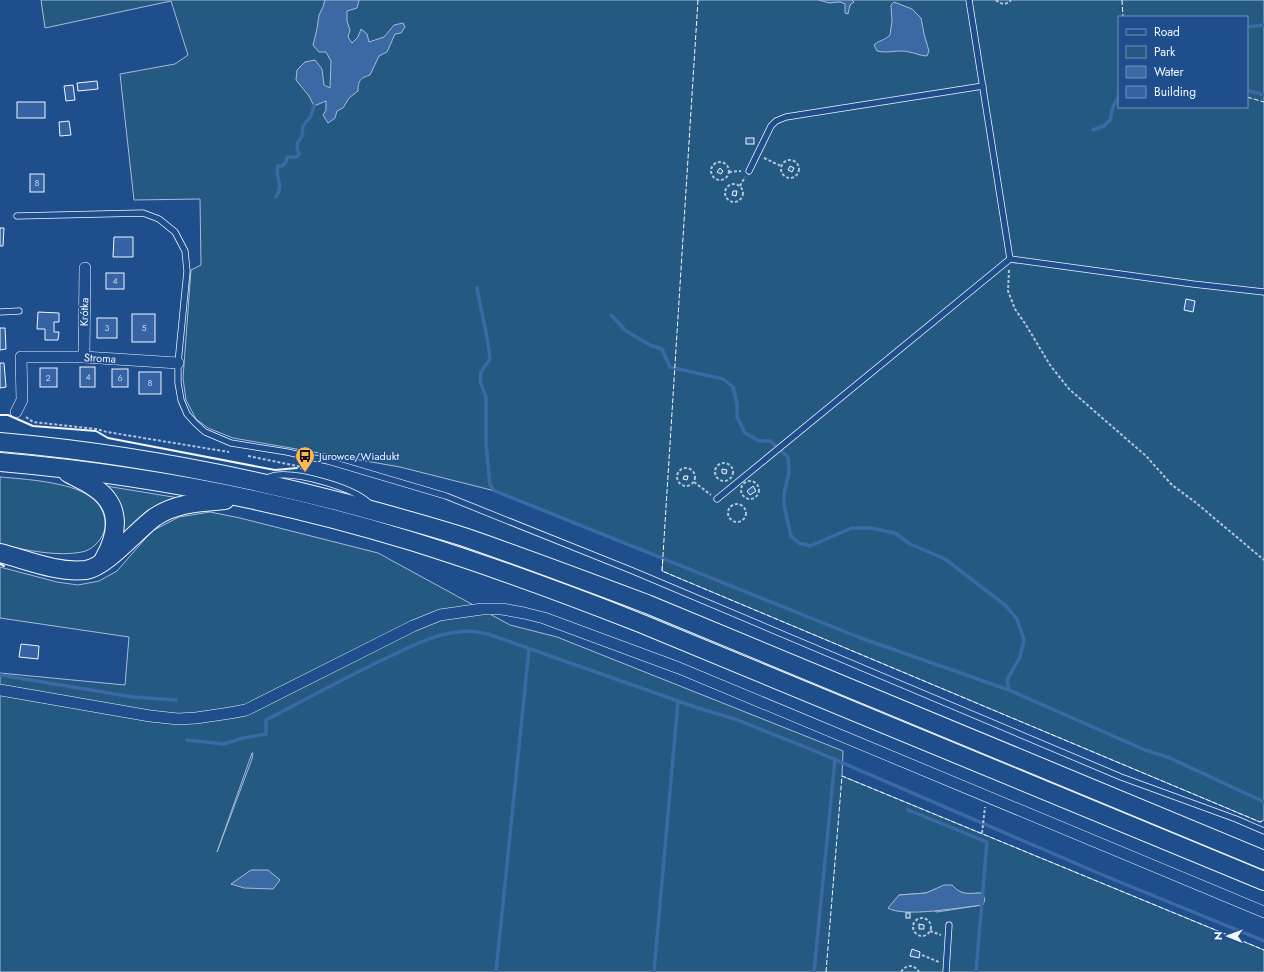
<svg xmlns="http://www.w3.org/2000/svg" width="1264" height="972" font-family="Jost,sans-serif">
	<rect width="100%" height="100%" fill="#1f4e8c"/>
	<g fill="#245a82" stroke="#a8bbd7" fill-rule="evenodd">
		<path d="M41,0h1223v820l-4,2 -598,-251 1,-12 -168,-68 -95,-24 -167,-29 -25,-10 -12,-9 -10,-19 -3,-22 8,-108 10,-5 -1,-66 -66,1 -14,-126 55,-10 13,-9 -17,-54 -126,27zM1119,17h128v90h-128z"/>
		<path d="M0,477c24,2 70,5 89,19 11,7 17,18 16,31 -1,11 -12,23 -23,25 -23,5 -59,-2 -82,-8z"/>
		<polygon points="106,486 179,498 121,541"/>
		<path d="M210,512l30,6 138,35 132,72 47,12 286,114 -1,25 422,174v22h-1264v-299l125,12 4,-48 -129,-19v-51l57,15 21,3 21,-4 18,-10 35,-40 27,-14zM253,753l-1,6 -35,93 35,-99zM934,890l24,1 9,3 15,-1v12l-45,7 -38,-17 27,-2z"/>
	</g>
	<g fill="#3b69a3" stroke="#a8bbd7">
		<path d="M325,0h34l-2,8 -10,3v10l3,9 -2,7 4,6 6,-6 3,-8 6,5 2,8 15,-5 10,-12 9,-2 2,4 -4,6 -6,1 -8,18 -8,4 -9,19c-10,3 -12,6 -12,16l-9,7 -6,10 -6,3 -2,7 -7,5 -5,-8 3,-5v-9l-12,5 -5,-10 -13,-16 1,-10 8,-8 10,-2 7,9 2,16 6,3 1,-27 -5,-9h-7l-6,-7 4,-16 2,-14 4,-8z"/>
		<polygon points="819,0 852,0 854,2 850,5 848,14 845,13 845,4 840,2 829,3"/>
		<path d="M894,2l18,7 9,9 3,16 5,17 -2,5c-7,0 -11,-3 -18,-4 -11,-3 -21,2 -32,-1l-3,-6c5,-5 10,-4 16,-10l2,-14 -1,-16z"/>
		<polygon points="251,870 268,870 280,880 273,889 244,888 231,884"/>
		<path d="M944,885h8c10,11 16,8 30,8l3,6 -2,6c-21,2 -79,13 -95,3l11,-13 27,-2z"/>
	</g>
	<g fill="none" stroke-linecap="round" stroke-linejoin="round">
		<g stroke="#3b69a3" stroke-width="3.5">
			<polyline points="1247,27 1264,25"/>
			<polyline points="1247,90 1264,95"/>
			<polyline points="1093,130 1104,126 1110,120 1113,107 1119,95"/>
			<path d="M276,197c9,-14 -2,-18 2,-31h4l4,-4 1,-5h10l2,-3 -2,-7 1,-5 4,-6 1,-10 8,-10 3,-10"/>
			<path d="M477,288c4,24 11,47 13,71l-9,13 -1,9 6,16v47l4,41 5,6 363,146 151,53"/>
			<polyline points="611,315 626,331 650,345 662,349 670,367 723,379 733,387 737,404 737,417 745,433 759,441 770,441 788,457 789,473 784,493 784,505 791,536 799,543 810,546 852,528 871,528 895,533 910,544 945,559 1005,605 1017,619 1024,640 1020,657 1007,680 1009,690 1145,750 1170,758 1264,802"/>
			<polyline points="0,675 133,697 176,700"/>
			<path d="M187,740l37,4 19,-6 23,-4v-14c43,-22 85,-46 129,-66 19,-9 41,-20 63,-22 11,-2 20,0 30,2l210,74 37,11 80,32 290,125 159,65"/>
			<polyline points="908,810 987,842 976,972"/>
			<polyline points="496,972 529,649"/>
			<polyline points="654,972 678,701"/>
			<polyline points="814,972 835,759"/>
		</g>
	</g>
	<g fill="#3563a3" stroke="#f2f6ff">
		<polygon points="97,81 98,89 78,91 77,83"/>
		<polygon points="73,85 75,100 66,101 64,86"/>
		<rect x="17" y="102" width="28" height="16"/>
		<polygon points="69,121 71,135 60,136 59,122"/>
		<rect x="746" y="138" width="8" height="6"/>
		<polygon points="790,166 794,168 792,172 788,170"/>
		<polygon points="720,168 723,171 721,174 717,172"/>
		<rect x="30" y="174" width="14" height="18"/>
		<polygon points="733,191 737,191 736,196 732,195"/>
		<polygon points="0,228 4,228 3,246 0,246"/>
		<polygon points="114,237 133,237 133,257 113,257"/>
		<rect x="106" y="273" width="18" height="16"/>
		<polygon points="1186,299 1195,301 1193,312 1184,310"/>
		<polygon points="38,312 59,313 59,322 54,322 54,332 59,332 58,340 45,340 45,329 37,329"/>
		<rect x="132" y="314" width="23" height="28"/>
		<rect x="97" y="318" width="20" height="20"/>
		<polygon points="0,328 5,328 6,349 0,350"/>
		<polygon points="0,363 4,363 6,387 0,388"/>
		<rect x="80" y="367" width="15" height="20"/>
		<rect x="40" y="368" width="17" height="19"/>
		<rect x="112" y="369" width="16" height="18"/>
		<rect x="139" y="372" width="22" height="22"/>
		<polygon points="722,469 727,470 726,474 722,473"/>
		<polygon points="684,476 688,476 687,480 683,479"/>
		<polygon points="753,486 756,491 750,495 747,491"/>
		<polygon points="21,644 39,646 38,659 19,657"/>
		<rect x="906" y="913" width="4" height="5"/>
		<polygon points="919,924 924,925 924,929 919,929"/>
		<polygon points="912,949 920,952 919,958 910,956"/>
	</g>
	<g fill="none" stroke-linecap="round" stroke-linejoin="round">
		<defs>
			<g id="service">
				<polyline points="969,0 1010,259"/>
				<polyline points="749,171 771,126 776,121 786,117 983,86"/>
				<polyline points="17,216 143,213 159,219 175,232 185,251 187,271 178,363 178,383 181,400 187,414 195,423 205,432 231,443 287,452 328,461 446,496 633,571 1121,777 1236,819 1264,831"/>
				<polyline points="0,312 19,311"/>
				<path d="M266,478c4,-1 8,-3 12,-3 22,-2 73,12 90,27"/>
				<polyline points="717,499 1010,259 1193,284 1264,292"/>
				<polyline points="946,972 949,925"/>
			</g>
			<g id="minor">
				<polyline points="84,357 85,268"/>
				<polyline points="16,412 22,400 21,357 84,357 178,363"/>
				<polyline points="0,690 150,716 178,719 196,718 230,713 246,710 413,626 440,615 482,609 502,609 524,613 544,618 679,668 1264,912"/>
			</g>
			<g id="trunk">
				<path d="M0,442c115,10 229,31 341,60 41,11 82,22 123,35 61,21 122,44 183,67l617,256"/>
				<path d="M0,462c139,12 278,38 411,79 77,24 153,52 229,82l624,258"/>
				<path d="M68,473c9,5 19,9 27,15 27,18 23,46 9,71"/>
				<path d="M0,553c27,7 57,20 86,17 20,-3 52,-41 69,-53 21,-14 46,-15 70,-17"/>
			</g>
		</defs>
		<use href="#service" stroke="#f2f6ff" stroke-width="7"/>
		<use href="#minor" stroke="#f2f6ff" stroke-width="12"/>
		<use href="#trunk" stroke="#f2f6ff" stroke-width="20"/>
		<g stroke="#b3c4dc" stroke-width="2" stroke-dasharray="3 2" stroke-linecap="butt">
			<path d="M996,0c5,5 11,5 15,0"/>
			<polyline points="764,158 781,166"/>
			<circle cx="790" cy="169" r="9"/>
			<circle cx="720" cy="171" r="9"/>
			<polyline points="729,172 741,171"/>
			<circle cx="734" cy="193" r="9"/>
			<polyline points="740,186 745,177"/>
			<polyline points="1009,270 1008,291 1015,309 1026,325 1050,365 1069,389 1146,456 1172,485 1195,502 1264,560"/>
			<polyline points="26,417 33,422 96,429 107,432 229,452"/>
			<polyline points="248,456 302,467 301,469"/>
			<circle cx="724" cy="472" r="9"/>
			<circle cx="686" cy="477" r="9"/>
			<circle cx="750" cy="490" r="9"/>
			<polyline points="694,482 711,495"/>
			<circle cx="737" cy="513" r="9"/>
			<polyline points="982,833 985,807"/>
			<circle cx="922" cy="927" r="9"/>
			<polyline points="930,931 941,935"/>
			<polyline points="922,955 939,962"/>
			<path d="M901,972c5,-8 13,-8 18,0"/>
		</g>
		<use href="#service" stroke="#1f4e8c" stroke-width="5.5"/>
		<use href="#minor" stroke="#1f4e8c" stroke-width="11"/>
		<use href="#trunk" stroke="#1f4e8c" stroke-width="18"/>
		<g stroke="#f2f6ff" stroke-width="1" stroke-dasharray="5 2" stroke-linecap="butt">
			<polyline points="698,0 662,571 1260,822 1264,820"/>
			<polyline points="1122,0 1123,17"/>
			<polyline points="1247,97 1264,102"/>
			<polyline points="826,972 842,776 1264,950"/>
		</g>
		<g stroke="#f2f6ff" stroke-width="2">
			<polyline points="0,415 8,415 33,426 96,431 108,438 275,470 297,468"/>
			<polyline points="0,564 4,566"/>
		</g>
	</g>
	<defs>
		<symbol id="bus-pin" viewBox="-11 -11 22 30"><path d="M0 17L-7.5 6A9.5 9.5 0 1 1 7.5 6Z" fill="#ffb74d" stroke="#1f4e8c"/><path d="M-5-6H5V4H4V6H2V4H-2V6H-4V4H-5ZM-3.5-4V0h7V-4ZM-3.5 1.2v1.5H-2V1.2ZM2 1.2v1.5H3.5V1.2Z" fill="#111"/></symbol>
	</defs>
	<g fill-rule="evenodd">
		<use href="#bus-pin" x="294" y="445" width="22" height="30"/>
	</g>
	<g text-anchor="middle" stroke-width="3" stroke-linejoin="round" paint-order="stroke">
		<g font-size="9" fill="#c3d1e8">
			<text x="37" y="186">8</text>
			<text x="115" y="284">4</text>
			<text x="107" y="331">3</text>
			<text x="144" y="331">5</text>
			<text x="88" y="380">4</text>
			<text x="48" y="381">2</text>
			<text x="120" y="381">6</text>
			<text x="150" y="386">8</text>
		</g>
		<g font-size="11" fill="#f2f6ff" stroke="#1f4e8c">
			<text transform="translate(84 312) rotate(-89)" y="4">Krótka</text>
			<text transform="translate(100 358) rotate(3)" y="4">Stroma</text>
		</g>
		<g font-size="11" fill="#f2f6ff" stroke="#1f4e8c" text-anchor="start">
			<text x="319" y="460">Jurowce/Wiadukt</text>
		</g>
	</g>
	<rect x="1118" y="16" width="130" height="92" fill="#1f4e8c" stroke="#7391ba"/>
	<rect x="1126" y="29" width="20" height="6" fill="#1f4e8c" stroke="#7391ba"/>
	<text x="1154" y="36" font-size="12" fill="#f2f6ff">Road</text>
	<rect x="1126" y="46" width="20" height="12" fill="#245a82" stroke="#7391ba"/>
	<text x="1154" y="56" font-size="12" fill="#f2f6ff">Park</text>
	<rect x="1126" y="66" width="20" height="12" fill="#3b69a3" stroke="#7391ba"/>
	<text x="1154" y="76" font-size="12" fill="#f2f6ff">Water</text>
	<rect x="1126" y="86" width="20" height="12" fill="#3563a3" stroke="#7391ba"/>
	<text x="1154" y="96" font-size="12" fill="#f2f6ff">Building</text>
	<g transform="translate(1228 936) rotate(271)" stroke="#1f4e8c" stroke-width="3" paint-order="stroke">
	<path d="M0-3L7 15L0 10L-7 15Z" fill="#f2f6ff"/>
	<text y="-6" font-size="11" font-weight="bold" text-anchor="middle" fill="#f2f6ff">N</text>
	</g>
</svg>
